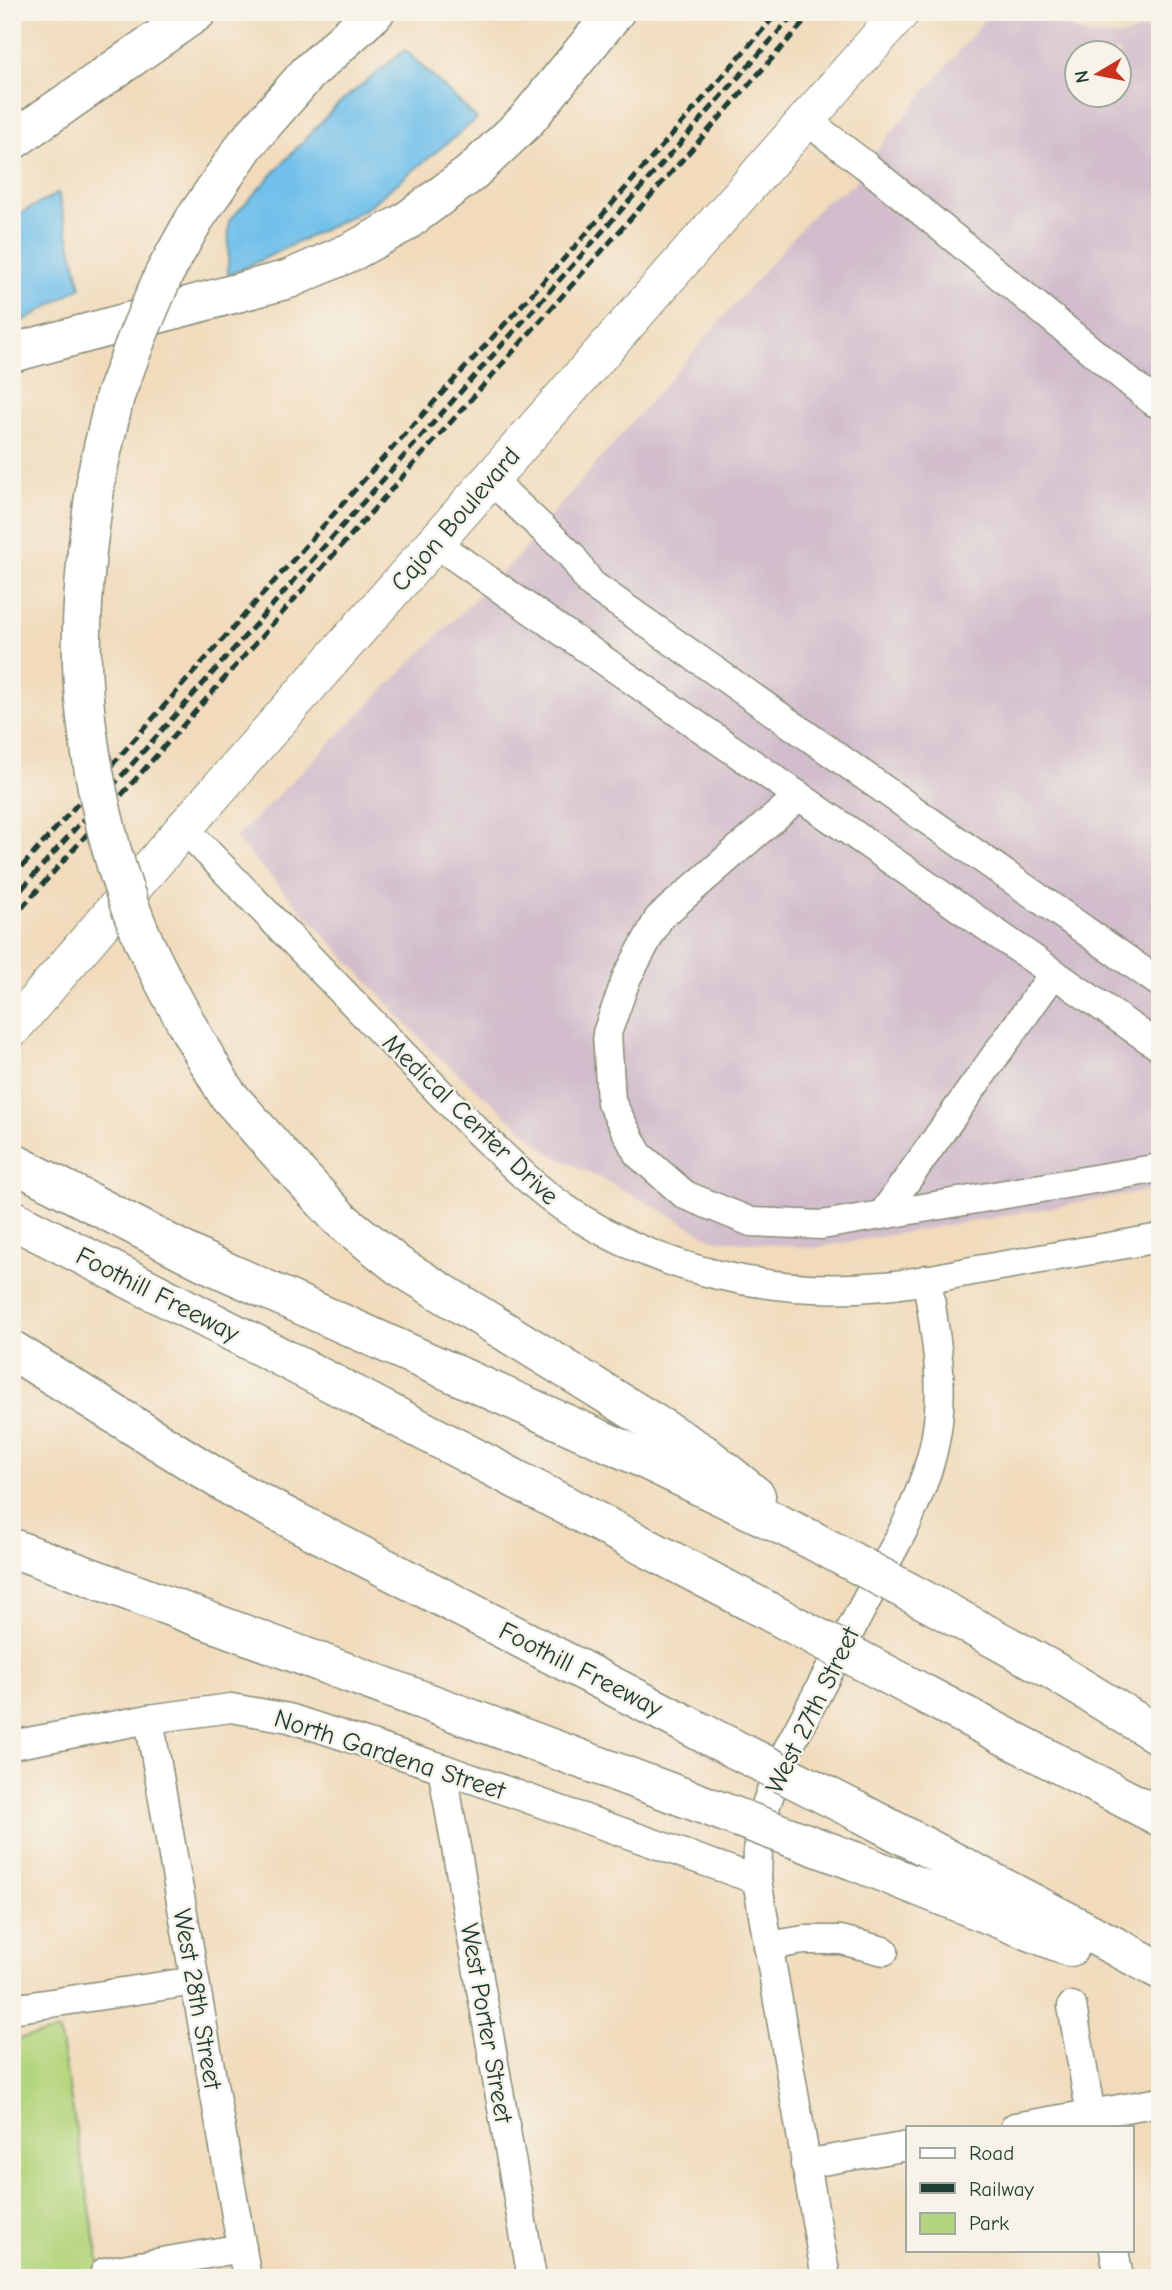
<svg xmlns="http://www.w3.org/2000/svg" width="1172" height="2290" font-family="'Comic Neue',sans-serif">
	<rect width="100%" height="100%" fill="#f7f3e8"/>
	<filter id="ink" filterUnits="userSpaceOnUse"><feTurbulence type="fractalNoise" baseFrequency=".0143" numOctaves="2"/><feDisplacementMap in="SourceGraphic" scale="14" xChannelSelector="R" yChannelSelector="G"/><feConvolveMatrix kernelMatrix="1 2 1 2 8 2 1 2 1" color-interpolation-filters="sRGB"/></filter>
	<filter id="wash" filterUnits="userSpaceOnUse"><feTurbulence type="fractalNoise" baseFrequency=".00686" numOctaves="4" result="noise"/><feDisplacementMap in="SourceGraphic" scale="28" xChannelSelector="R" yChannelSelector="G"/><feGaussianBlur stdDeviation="1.57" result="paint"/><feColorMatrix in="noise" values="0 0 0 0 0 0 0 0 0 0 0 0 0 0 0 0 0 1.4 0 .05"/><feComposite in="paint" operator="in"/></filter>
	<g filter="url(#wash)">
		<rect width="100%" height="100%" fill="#f1dbbc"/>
		<path fill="#d1bdcb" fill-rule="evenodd" d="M991,12h56l9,11 33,12 31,1 24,-6 16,9v1150l-347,59 -100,-9 -80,-44 -83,-42 -119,-103 -196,-212 289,-288 30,-38 269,-309 29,-17 25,-36zM1078,52h42v42h-42z"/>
		<polygon fill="#b4d57d" stroke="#6a8958" stroke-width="2" points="59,2031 102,2278 12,2278 12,2040"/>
		<g fill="#70c0eb" stroke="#487e90" stroke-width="2">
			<polygon points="405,50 477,119 364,210 228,276 229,221 337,105"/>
			<polygon points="58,193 81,287 27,319 12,323 12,218"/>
		</g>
	</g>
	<g filter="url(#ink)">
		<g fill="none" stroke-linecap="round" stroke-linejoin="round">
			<defs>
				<g id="minor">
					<polyline points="806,120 865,165 1154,402 1160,399"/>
					<polyline points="490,479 571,555 591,584 1160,983"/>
					<polyline points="435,543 1160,1047"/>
					<polyline points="799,796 659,918 627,977 607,1033 611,1102 638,1154 685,1195 751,1222 822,1225 1160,1168"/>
					<path d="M184,828l294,304c28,27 56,55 88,77 92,62 207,88 317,77 30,-2 60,-10 89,-15 63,-11 125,-22 188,-33"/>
					<polyline points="882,1215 1054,973"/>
					<polyline points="149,1719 247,2278"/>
					<polyline points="12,1745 149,1719 231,1708 289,1718 442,1768 757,1880"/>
					<polyline points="442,1768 532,2278"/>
					<polyline points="768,1946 804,1940 841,1940 884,1951"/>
					<polyline points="1072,2006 1093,2127"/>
					<polyline points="12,2009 195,1981"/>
					<polyline points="1015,2127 1160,2102"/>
					<polyline points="805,2164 908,2146"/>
					<polyline points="1114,2250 1119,2278"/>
					<polyline points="105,2272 242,2248"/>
					<path d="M826,2278l-69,-398 1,-30 8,-45 15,-43 126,-239c11,-27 23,-54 28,-82 11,-54 0,-109 -8,-162"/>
				</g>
				<polyline id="major" points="12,1029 184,828 901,12"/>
				<g id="highway">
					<polyline points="12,141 197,12"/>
					<polyline points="194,220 246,144 308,73 375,12"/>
					<polyline points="12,353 289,279 353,251 404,223 470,174 525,122 615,12"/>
					<polyline points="87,551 97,473 115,396"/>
					<polyline points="192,1034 227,1094 281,1155 340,1219 399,1266 704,1454 756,1496"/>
					<polyline points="12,1162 205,1262 629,1452 810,1539"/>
					<polyline points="12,1219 357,1396 764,1609"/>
					<polyline points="12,1350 241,1493 701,1732"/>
					<polyline points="12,1548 683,1797"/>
					<polyline points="937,1607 1052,1670 1160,1736"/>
					<polyline points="928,1696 1160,1817"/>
					<polyline points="857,1811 1160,1970"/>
					<polyline points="854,1861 1070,1947"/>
				</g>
			</defs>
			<use href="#minor" stroke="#888c78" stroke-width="31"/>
			<use href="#major" stroke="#888c78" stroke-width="39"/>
			<use href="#highway" stroke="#888c78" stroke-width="41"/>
			<use href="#minor" stroke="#fff" stroke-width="28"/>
			<use href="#major" stroke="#fff" stroke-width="37"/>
			<use href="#highway" stroke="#fff" stroke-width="38"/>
			<g stroke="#1f3d34" stroke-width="5" stroke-dasharray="10 5" stroke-linecap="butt">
				<polyline points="12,878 377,465 579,242 778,12"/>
				<polyline points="12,900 796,12"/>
				<polyline points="12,919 813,12"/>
			</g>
			<defs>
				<g id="highway-bridge">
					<polyline points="115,396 138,335 164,274 194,220"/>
					<path d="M87,551c-2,27 -5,54 -5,80 -3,94 23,222 61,308 14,33 33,64 49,95"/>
					<polyline points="810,1539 937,1607"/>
					<polyline points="764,1609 928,1696"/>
					<polyline points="701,1732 857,1811"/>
					<polyline points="683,1797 854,1861"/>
				</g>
			</defs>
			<use href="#highway-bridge" stroke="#888c78" stroke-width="41" stroke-linecap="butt"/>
			<use href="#highway-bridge" stroke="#fff" stroke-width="38"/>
		</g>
	</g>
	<g text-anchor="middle" stroke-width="5" stroke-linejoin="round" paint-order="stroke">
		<g font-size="26" fill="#1f3d34" stroke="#f7f3e8">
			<text transform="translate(455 519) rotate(-49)" y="9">Cajon Boulevard</text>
			<text transform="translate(471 1119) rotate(44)" y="9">Medical Center Drive</text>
			<text transform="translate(158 1294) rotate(27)" y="9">Foothill Freeway</text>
			<text transform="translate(581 1669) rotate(27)" y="9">Foothill Freeway</text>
			<text transform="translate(812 1710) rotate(-64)" y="9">West 27th Street</text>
			<text transform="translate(390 1754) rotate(18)" y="9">North Gardena Street</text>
			<text transform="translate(198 1999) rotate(80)" y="9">West 28th Street</text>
			<text transform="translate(487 2023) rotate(80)" y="9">West Porter Street</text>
		</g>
	</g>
	<rect width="1172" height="2290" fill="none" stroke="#f7f3e8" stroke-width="42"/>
	<rect x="906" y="2126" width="228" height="126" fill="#f7f3e8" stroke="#a1aaa0" stroke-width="2"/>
	<rect x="920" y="2148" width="35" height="10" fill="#ffffff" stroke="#a1aaa0" stroke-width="2"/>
	<text x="969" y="2160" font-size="21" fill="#1f3d34">Road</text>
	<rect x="920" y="2183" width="35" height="10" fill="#1f3d34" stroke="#a1aaa0" stroke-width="2"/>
	<text x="969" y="2196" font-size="21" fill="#1f3d34">Railway</text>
	<rect x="920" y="2213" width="35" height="21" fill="#b4d57d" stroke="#a1aaa0" stroke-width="2"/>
	<text x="969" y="2230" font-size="21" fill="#1f3d34">Park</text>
	<g transform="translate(1098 74) rotate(260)"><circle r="33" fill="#f7f3e8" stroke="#a1aaa0" stroke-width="2"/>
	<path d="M0-5L12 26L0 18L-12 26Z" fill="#c8321e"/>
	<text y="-10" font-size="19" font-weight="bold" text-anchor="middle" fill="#1f3d34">N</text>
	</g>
</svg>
